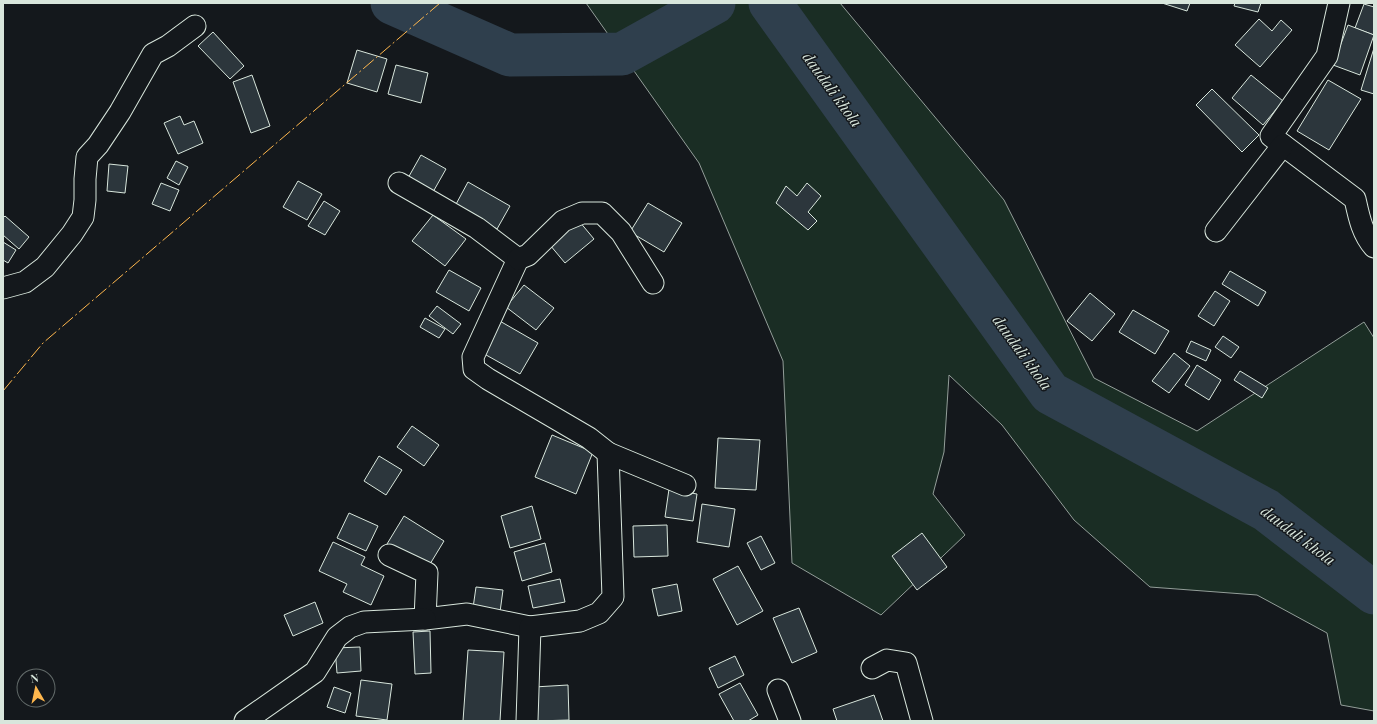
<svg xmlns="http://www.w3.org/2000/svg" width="1377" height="724" font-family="'Playfair Display',serif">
	<rect width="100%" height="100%" fill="#14181c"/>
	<polygon fill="#1a2d24" stroke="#939e99" points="586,3 840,3 1004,200 1094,378 1197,431 1364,322 1374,338 1374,711 1341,705 1327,633 1257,595 1150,587 1074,520 1002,425 949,375 944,452 933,494 965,535 881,615 792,563 783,361 699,163"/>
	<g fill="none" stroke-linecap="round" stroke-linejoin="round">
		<g stroke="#2f3f4d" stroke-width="43">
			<polyline points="392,3 510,55 622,54 714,3"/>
			<polyline points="770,3 1050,393 1266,510 1374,593"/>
		</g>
	</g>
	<g fill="#2c363c" stroke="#d8e6dc">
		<polygon points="1162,3 1190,3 1187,11"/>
		<polygon points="1235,3 1261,3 1258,12 1234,6"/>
		<polygon points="1364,4 1374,7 1374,35 1355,28"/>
		<polygon points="1259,19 1272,31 1281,20 1292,30 1260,67 1235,45"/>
		<polygon points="1348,25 1374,35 1360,75 1333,65"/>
		<polygon points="213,32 244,66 230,79 198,46"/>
		<polygon points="1374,48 1374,94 1361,90"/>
		<polygon points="357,50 387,59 377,92 347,83"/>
		<polygon points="396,65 428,73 421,103 388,94"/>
		<polygon points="252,75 270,126 251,133 233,82"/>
		<polygon points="1251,75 1283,101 1263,125 1232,98"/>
		<polygon points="1328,80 1361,99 1329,150 1297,131"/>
		<polygon points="1212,89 1259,135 1242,152 1196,105"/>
		<polygon points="180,116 184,125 194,121 203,143 178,154 164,123"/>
		<polygon points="421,155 446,169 433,192 408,178"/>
		<polygon points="176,161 188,167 179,185 167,178"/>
		<polygon points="109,164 128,166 125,193 107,191"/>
		<polygon points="298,181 322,194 307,220 283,207"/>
		<polygon points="468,182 510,206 497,229 455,206"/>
		<polygon points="161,183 179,190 170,211 152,204"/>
		<polygon points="807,183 821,196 808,212 817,221 808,230 776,203 786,186 797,196"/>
		<polygon points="324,201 340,211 325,235 308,226"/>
		<polygon points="648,203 682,223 664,252 630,232"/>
		<polygon points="433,215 466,239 445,266 412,241"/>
		<polygon points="5,216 29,237 19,249 3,235 3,218"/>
		<polygon points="579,221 594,239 565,263 550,245"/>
		<polygon points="3,242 16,250 8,263 3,260"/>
		<polygon points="449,270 481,288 469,311 436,292"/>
		<polygon points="1230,271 1266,292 1258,306 1222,284"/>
		<polygon points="524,285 554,308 536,330 506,307"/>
		<polygon points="1215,291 1230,301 1214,326 1198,316"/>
		<polygon points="1090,293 1115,314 1092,341 1067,321"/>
		<polygon points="437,306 461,324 453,334 429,316"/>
		<polygon points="1133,310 1169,331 1155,354 1119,332"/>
		<polygon points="425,318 445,329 439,338 420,327"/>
		<polygon points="498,320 538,343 520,374 479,351"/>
		<polygon points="1223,336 1239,347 1231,358 1215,347"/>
		<polygon points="1191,341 1211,350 1206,361 1186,352"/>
		<polygon points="1174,353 1190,366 1169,393 1152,381"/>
		<polygon points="1197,365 1221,380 1209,400 1185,385"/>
		<polygon points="1240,371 1268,388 1262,398 1234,380"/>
		<polygon points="412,426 439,445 424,466 397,447"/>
		<polygon points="552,435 593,452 576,494 535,477"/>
		<polygon points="718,438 760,440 756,490 715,488"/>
		<polygon points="379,456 402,470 386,495 364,481"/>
		<polygon points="669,489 697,494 693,521 665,517"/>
		<polygon points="702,504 735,509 729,547 697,542"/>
		<polygon points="532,506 541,539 510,548 501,516"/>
		<polygon points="349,513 378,526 366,551 337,538"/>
		<polygon points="404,516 444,541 427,569 387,544"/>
		<polygon points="667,525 668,556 634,557 633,526"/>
		<polygon points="922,533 947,567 917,590 892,556"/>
		<polygon points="761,536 775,563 761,570 747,543"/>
		<polygon points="333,542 365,557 361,565 384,576 371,605 343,592 347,584 319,571"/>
		<polygon points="545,543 552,572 522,581 514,552"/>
		<polygon points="738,566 763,611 737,625 713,579"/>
		<polygon points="560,579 565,602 533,608 528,586"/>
		<polygon points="677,584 682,611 658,616 652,589"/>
		<polygon points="476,587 503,590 500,612 473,608"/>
		<polygon points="315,602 323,623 293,636 284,615"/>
		<polygon points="799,608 817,652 792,663 773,618"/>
		<polygon points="430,631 431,673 415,674 413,632"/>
		<polygon points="360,647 361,671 337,673 335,648"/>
		<polygon points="468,650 504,652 500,721 463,721"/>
		<polygon points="735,656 744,675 718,688 709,668"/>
		<polygon points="361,680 392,684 387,720 356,716"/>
		<polygon points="740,683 758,715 748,721 734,721 719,694"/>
		<polygon points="568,685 569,720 536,721 534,687"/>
		<polygon points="334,687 351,693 345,713 327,707"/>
		<polygon points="874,695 883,721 837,721 833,709"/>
	</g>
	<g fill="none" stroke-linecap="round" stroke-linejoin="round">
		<defs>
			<g id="street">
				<path d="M1339,3l-12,53 -56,80 84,63c4,18 7,34 19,48"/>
				<polyline points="399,183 477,228 518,259 473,357 474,369 488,379 589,438 608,453"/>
				<polyline points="1216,231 1283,145"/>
				<polyline points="518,259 528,255 563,221 582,213 602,213 621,232 653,283"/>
				<polyline points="3,288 25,282 45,267 72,234 83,217 85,200 85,179 87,157 98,145 120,112 153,54 168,46 195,26"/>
				<polyline points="389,555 427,573 425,619 467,614 530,627"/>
				<polyline points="872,668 887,660 906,663 922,721"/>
				<polyline points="778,690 790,721"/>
				<polyline points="245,721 315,672 337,637 350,627 364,622 425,619"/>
				<polyline points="527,721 530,627 580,621 599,613 613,597 608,453 685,485"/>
			</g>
		</defs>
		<use href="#street" stroke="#d8e6dc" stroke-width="23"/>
		<use href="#street" stroke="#14181c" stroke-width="21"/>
		<polyline stroke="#ffb74d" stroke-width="1" stroke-dasharray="14 3 2 3" stroke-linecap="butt" points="3,391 43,343 440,3"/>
	</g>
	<g text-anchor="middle" stroke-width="3" stroke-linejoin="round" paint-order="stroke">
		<g font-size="15" font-style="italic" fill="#d8e6dc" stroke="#14181c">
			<text transform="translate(832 90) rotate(54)" y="5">daudali khola</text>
			<text transform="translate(1022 353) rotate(54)" y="5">daudali khola</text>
			<text transform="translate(1298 536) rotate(37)" y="5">daudali khola</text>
		</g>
	</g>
	<rect width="1377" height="724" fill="none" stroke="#d8e6dc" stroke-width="8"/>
	<g transform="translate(36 688) rotate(351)"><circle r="19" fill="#14181c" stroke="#626a69"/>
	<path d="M0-3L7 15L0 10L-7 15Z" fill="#ffb74d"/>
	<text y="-6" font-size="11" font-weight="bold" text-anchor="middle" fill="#d8e6dc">N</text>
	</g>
</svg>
